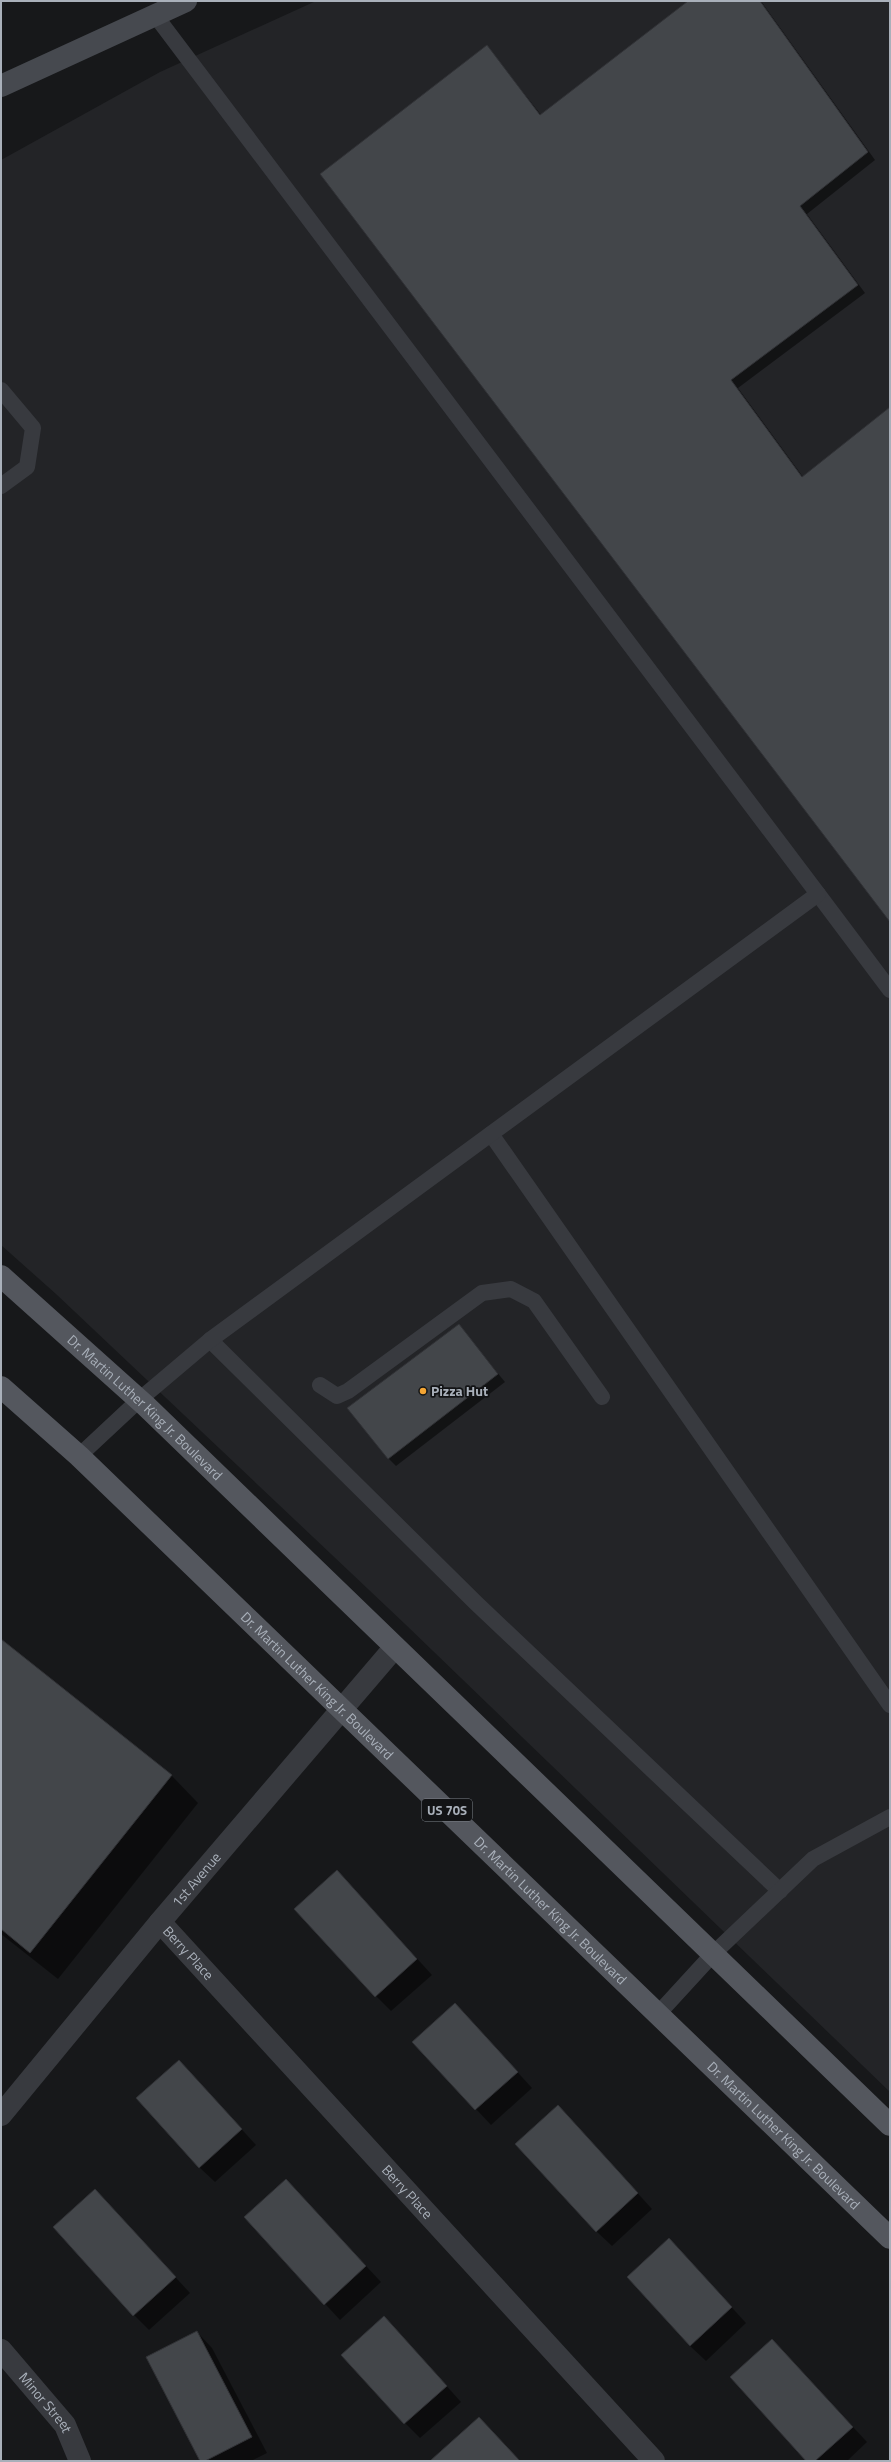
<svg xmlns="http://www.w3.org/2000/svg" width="891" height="2462" font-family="'Titillium Web',sans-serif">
	<rect width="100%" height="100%" fill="#17181a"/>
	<polygon fill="#232427" points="316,1 890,1 890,2092 405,1624 56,1294 1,1245 1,160 160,72"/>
	<g fill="#0007">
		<polygon points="690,1 761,1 875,160 807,214 865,293 738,388 803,477 890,408 890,920 487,47 542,116"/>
		<polygon points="459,1326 505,1382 396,1466 388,1458"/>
		<polygon points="1,1640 172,1776 198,1803 58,1979 1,1934"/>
		<polygon points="352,1887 432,1975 391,2011 376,1996"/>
		<polygon points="470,2020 532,2088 491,2125 413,2042"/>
		<polygon points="194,2077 256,2145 215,2182 199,2167"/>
		<polygon points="573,2122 652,2209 612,2246 596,2231"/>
		<polygon points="286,2180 381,2282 340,2320 245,2217"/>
		<polygon points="95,2190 190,2293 149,2330 134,2315"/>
		<polygon points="684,2255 746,2323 706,2361 690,2346"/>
		<polygon points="197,2332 212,2348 267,2453 251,2461 201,2461"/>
		<polygon points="399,2333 461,2402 420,2438 405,2423"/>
		<polygon points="772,2340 867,2442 847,2461 808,2461"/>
	</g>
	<g fill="#43464a" stroke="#313236">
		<polygon points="688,1 760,1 868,152 800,206 858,285 731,380 802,477 890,407 890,922 320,174 487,45 540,115"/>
		<polygon points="459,1324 498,1374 388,1459 347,1408"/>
		<polygon points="1,1639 172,1775 30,1953 1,1929"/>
		<polygon points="337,1870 417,1959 375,1997 294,1909"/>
		<polygon points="455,2003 518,2072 475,2110 412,2042"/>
		<polygon points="179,2060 242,2129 199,2168 136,2098"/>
		<polygon points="558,2105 638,2193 596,2232 515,2144"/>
		<polygon points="286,2179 366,2266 324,2305 244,2217"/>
		<polygon points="95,2189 176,2277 133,2316 53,2227"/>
		<polygon points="669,2238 732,2307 690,2346 627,2277"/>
		<polygon points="384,2316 447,2386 404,2424 341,2355"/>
		<polygon points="197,2331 252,2437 205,2461 200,2461 146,2357"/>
		<polygon points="772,2339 853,2427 815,2461 806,2461 730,2377"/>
		<polygon points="479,2417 520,2461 432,2461 431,2460"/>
	</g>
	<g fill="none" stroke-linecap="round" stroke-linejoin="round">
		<g stroke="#383a3f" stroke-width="16">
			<polyline points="1,390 33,428 27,467 1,486"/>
			<polyline points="818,894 890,990"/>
			<polyline points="491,1134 890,1705"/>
			<polyline points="210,1340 476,1603 780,1891"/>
			<polyline points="320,1385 337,1396 348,1391 482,1293 511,1289 534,1301 602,1397"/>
			<polyline points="79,1456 139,1400 210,1340 818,894 155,15"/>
			<polyline points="658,2014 713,1954 813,1859 890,1817"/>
		</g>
		<g stroke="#383a3f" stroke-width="22">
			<path id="s1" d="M160,1922l494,539"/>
			<path id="s2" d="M1,2115l159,-193 235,-275"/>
			<path id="s3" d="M1,2350l64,75 15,36"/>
		</g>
		<polyline stroke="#46494f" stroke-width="22" points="1,86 186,1"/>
		<g stroke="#54575e" stroke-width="22">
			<path id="s4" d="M1,1276l145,130 744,719"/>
			<path id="s5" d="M1,1387l78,69 811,782"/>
		</g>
	</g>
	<circle fill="#f5a634" stroke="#121315" stroke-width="1.5" cx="423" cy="1391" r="4"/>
	<g text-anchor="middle" stroke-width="3.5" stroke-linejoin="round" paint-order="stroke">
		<rect fill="#121315" stroke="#7c8188" stroke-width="1" x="422" y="1799" width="50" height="22" rx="3"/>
		<g font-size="13" font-weight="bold" fill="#a9b0ba">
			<text x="447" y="1815">US 70S</text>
		</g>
		<g font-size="14" font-weight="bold" fill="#a9b0ba" stroke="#121315" text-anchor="start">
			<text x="431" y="1396">Pizza Hut</text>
		</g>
		<g font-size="14" fill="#a9b0ba" stroke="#121315">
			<text dy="5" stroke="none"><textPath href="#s4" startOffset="195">Dr. Martin Luther King Jr. Boulevard</textPath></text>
			<text dy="5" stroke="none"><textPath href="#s5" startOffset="435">Dr. Martin Luther King Jr. Boulevard</textPath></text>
			<text dy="5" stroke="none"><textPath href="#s2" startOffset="306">1st Avenue</textPath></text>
			<text dy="5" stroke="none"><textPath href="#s5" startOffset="759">Dr. Martin Luther King Jr. Boulevard</textPath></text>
			<text dy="5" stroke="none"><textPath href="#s1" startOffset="42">Berry Place</textPath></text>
			<text dy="5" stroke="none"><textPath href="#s5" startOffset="1083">Dr. Martin Luther King Jr. Boulevard</textPath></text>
			<text dy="5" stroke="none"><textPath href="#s1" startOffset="366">Berry Place</textPath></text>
			<text dy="5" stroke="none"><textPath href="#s3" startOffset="69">Minor Street</textPath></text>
		</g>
	</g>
	<rect width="891" height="2462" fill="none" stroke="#a9b0ba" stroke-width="4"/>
</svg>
